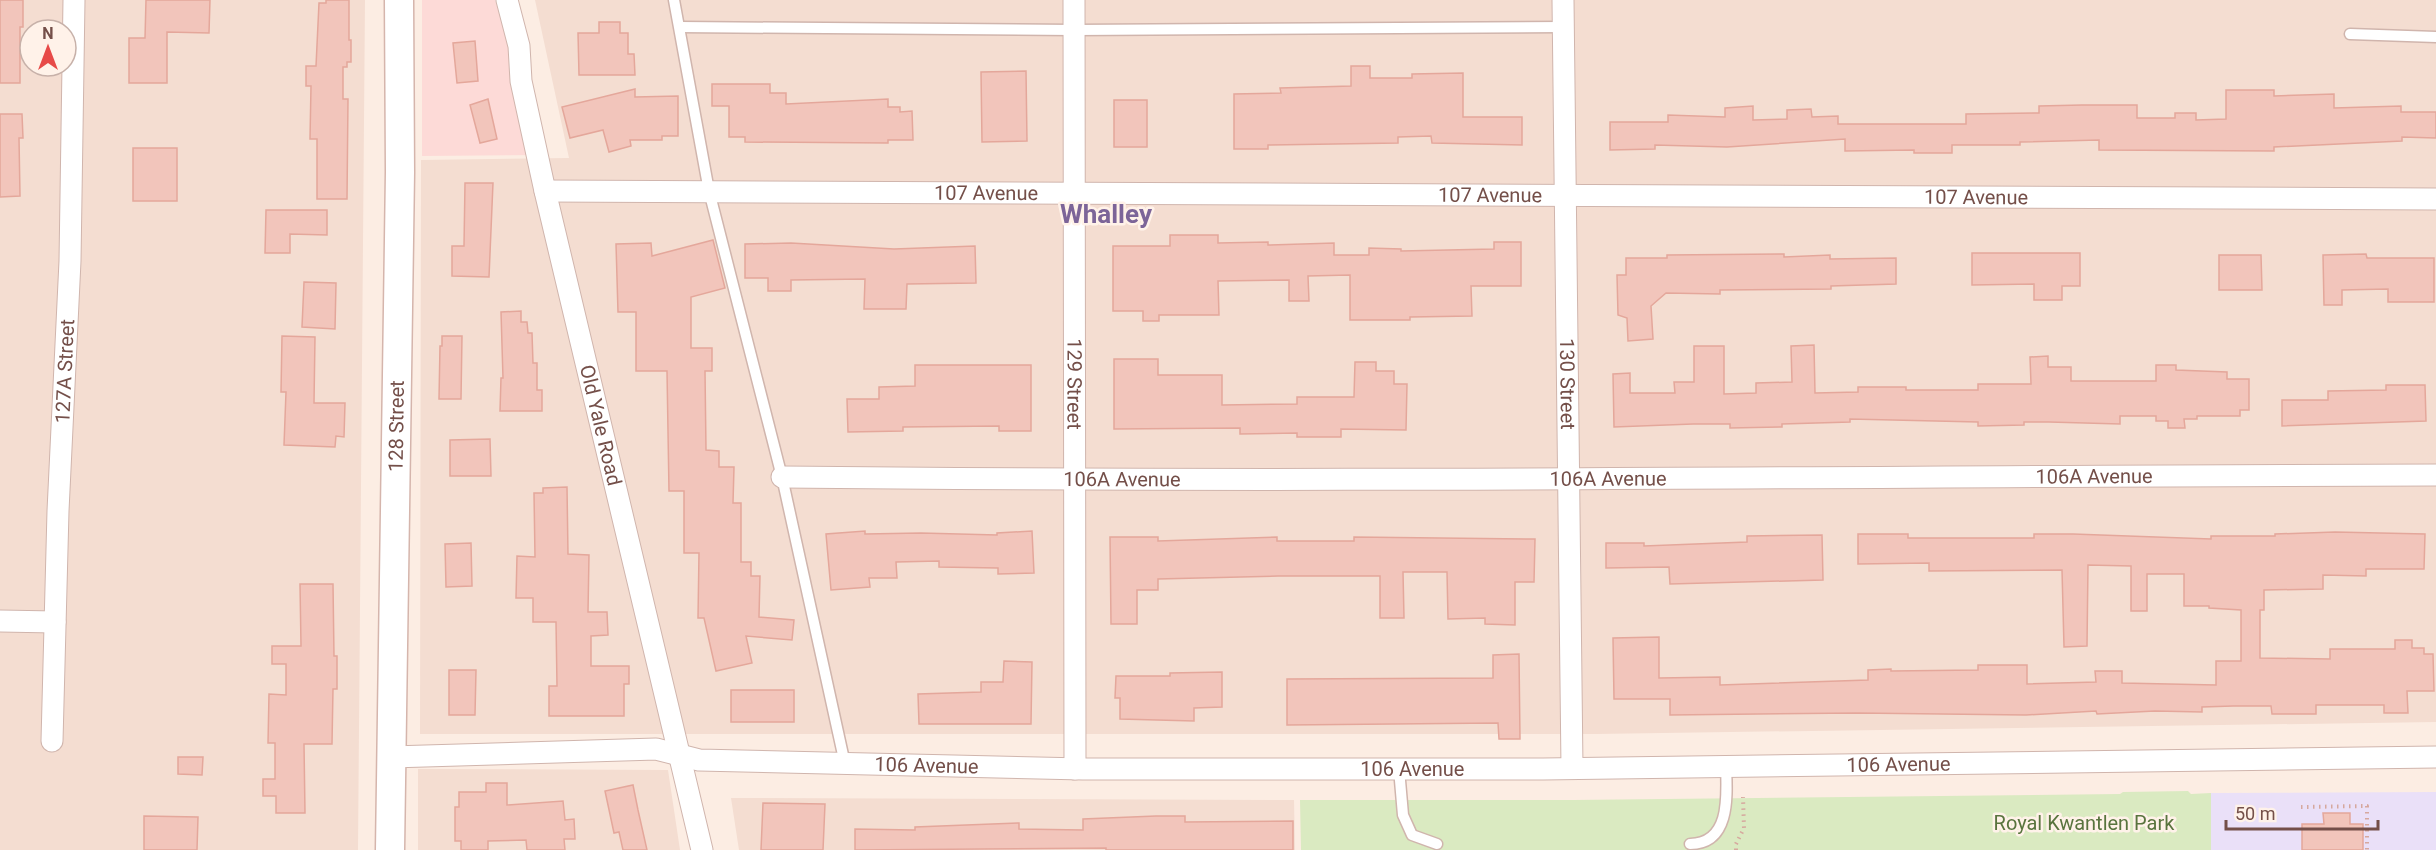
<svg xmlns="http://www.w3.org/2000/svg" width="2436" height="850" font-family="Roboto,sans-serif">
	<rect width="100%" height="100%" fill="#fcede3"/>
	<g fill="#f4ddd1" fill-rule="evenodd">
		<path d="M0,0h365l-7,850h-358zM30,30h36v36h-36z"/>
		<polygon points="535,0 2436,0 2436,722 1596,734 420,734 421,160 569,158"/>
		<polygon points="418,769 668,770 680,850 418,850"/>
		<polygon points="731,798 1294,800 1295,850 739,850"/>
	</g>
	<polygon fill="#fddad7" points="422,0 495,0 542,155 422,156"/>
	<polygon fill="#eae0f8" points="2436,792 2436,850 2211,850 2211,793"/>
	<polygon fill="#daeac1" points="2188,791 2191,794 2211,793 2211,850 1301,850 1300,800 1573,800 2120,794 2123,792"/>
	<g fill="#f2c5bb" stroke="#e4a79b" stroke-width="1.5">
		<polygon points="0,0 23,0 23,27 20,27 20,83 0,83"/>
		<polygon points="146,0 210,0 209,33 167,32 167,83 129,83 129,38 145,38"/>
		<polygon points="326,0 349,0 349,40 351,40 351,62 347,62 347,67 343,67 343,99 348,99 347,199 317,199 317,139 310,139 311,86 306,86 306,66 316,66 319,3 326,3"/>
		<polygon points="599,22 620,22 620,33 628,33 628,54 634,54 635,75 579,75 578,33 599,33"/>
		<polygon points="475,41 478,81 457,83 453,43"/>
		<polygon points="1351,66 1370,66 1370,78 1412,78 1412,74 1463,73 1463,117 1522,117 1522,145 1432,143 1431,136 1398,137 1398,143 1268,145 1268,149 1234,149 1234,94 1281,93 1280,88 1351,86"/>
		<polygon points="1026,71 1027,141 982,142 981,72"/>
		<polygon points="712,84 770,84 770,93 786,93 786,104 888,99 888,107 900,107 900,112 912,111 913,140 888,140 888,143 745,142 745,137 729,137 729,106 712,106"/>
		<polygon points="635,89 635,97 678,96 678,136 662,136 662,140 630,140 631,146 609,152 603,130 570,138 562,107"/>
		<polygon points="2226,90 2274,90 2274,96 2334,94 2334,108 2401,106 2401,112 2436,112 2436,138 2402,137 2402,141 2274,147 2274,151 2099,150 2099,140 2020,142 2020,145 1952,145 1952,153 1914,153 1914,150 1845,151 1845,139 1727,147 1655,145 1655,149 1610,150 1610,122 1668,122 1668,115 1725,117 1725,108 1753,106 1753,120 1787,119 1787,110 1811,109 1812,117 1838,116 1838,124 1966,124 1966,114 2039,113 2039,106 2082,105 2137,105 2137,118 2175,118 2175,113 2196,113 2196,120 2226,119"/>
		<polygon points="488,99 497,139 480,143 470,105"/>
		<rect x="1114" y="100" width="33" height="47"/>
		<polygon points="0,114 22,114 23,138 19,138 20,196 0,197"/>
		<rect x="133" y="148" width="44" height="53"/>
		<polygon points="465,183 493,183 489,277 452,276 452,246 464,246"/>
		<polygon points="266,210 327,210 327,235 290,234 290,253 265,253"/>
		<polygon points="1170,235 1218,235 1218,243 1268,242 1268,245 1334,243 1334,255 1369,255 1369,248 1401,249 1401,251 1494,249 1494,242 1521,242 1521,286 1471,286 1472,316 1410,317 1410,320 1350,320 1350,275 1308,276 1309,301 1289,301 1289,280 1218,281 1219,315 1159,315 1159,321 1143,321 1143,311 1113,311 1113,246 1170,246"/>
		<polygon points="713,240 725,288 691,297 691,348 712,348 712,371 705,371 706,450 719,451 719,467 734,467 733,503 741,503 741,562 751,562 751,576 760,576 759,617 794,620 792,640 746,636 752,663 716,671 704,618 698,618 699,553 684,553 684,491 669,491 667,371 636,371 636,312 618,312 616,244 651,243 652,256"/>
		<polygon points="791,243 894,249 975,246 976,283 907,284 906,309 864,309 865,279 791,280 791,291 768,291 768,278 745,278 745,244"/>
		<polygon points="1972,253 2080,253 2080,286 2062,286 2062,300 2034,300 2034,284 1972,285"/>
		<polygon points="1784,254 1784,257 1830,255 1830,259 1896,258 1896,284 1831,286 1831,289 1720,290 1720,294 1666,293 1651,306 1653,339 1628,341 1627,318 1618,315 1617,275 1626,275 1626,258 1667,258 1667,255"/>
		<polygon points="2366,254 2367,258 2434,258 2434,302 2388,302 2388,289 2342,290 2342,305 2324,305 2323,255"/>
		<polygon points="2219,255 2261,255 2262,290 2219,290"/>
		<polygon points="304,282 336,283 335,329 302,327"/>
		<polygon points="521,311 521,322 527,322 528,333 532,333 533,363 537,363 537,390 542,390 542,411 500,411 501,378 503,378 501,312"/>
		<polygon points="282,336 315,337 314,403 345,403 344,437 336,436 335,447 284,445 286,392 281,392"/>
		<polygon points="442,336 462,336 461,399 439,399 440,346 442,346"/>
		<polygon points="1814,345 1815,393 1858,392 1858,387 1906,387 1906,390 1978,390 1978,384 2031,384 2030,357 2048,356 2048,367 2071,367 2071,381 2156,381 2156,365 2176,365 2176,370 2227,372 2227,379 2249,379 2249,410 2240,410 2240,416 2197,416 2197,419 2184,419 2185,428 2168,428 2168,421 2156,421 2156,416 2120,416 2120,424 2049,422 2024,422 2024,425 1978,426 1978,422 1850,419 1850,422 1782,424 1782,427 1730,428 1730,424 1693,424 1614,427 1613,374 1630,373 1630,393 1675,393 1674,382 1694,382 1694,346 1724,346 1724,394 1756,393 1756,383 1792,382 1791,346"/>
		<polygon points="1114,359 1158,359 1158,375 1222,375 1222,405 1297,404 1297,397 1354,397 1355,362 1376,362 1376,371 1394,371 1394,384 1407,384 1406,430 1341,429 1341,437 1297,437 1297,433 1240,434 1240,428 1114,429"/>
		<polygon points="915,365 1031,365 1031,431 999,431 999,426 903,427 903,431 848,432 847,399 879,399 879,387 915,386"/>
		<polygon points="2386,385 2425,385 2426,421 2282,426 2282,400 2328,400 2328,391 2386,390"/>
		<polygon points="490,439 491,476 450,476 450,440"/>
		<polygon points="567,487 568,554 589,555 588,612 607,612 608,635 591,636 591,666 629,666 629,684 624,684 624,716 549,716 549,686 557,686 556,622 533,622 533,598 516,598 517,556 535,557 534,493 543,493 543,488"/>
		<polygon points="865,531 865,534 921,533 997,535 997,533 1032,531 1034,573 998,574 998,568 939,567 939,561 896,562 897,578 869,578 870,587 831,590 826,534"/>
		<polygon points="2335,532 2425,534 2424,569 2366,569 2366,576 2323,575 2323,589 2264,590 2264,610 2260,610 2260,658 2330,659 2330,649 2395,649 2395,640 2412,640 2412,648 2424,648 2424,654 2433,654 2434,691 2407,691 2408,713 2384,713 2384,705 2316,705 2316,714 2272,714 2271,706 2233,706 2202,707 2202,712 2155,711 2097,714 2096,711 2026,715 1857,713 1670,715 1670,699 1614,699 1613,638 1659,637 1659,678 1720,677 1720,685 1868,680 1868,670 1891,669 1891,671 1978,670 1978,665 2027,665 2027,684 2096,682 2095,671 2122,671 2122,683 2216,685 2216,661 2241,661 2241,610 2209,608 2209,606 2184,606 2184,574 2147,574 2147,611 2131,611 2131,566 2088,565 2087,646 2064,647 2062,570 1929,571 1929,563 1858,564 1858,534 1908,534 1908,538 2034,538 2034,534 2073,534 2211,539 2211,536 2275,536 2275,534"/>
		<polygon points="1822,535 1823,580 1670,584 1669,567 1606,568 1606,543 1644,543 1644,546 1747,542 1747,536"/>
		<polygon points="1110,537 1158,537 1158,541 1277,537 1277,541 1354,541 1354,537 1535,539 1534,582 1515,582 1515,625 1485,624 1485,618 1448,619 1447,572 1403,572 1404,618 1380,618 1380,576 1278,576 1158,579 1158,590 1137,590 1137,624 1111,624"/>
		<polygon points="471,543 472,586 446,587 445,544"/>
		<polygon points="300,584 333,584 334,656 337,656 337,689 333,689 332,744 304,744 305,813 276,813 276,796 263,796 263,779 275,779 275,743 268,743 269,694 286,695 286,664 272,664 272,646 301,646"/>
		<polygon points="1519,654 1520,739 1499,739 1498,723 1287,725 1287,679 1493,678 1493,655"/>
		<polygon points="1004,661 1032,662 1031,724 919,724 918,694 981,692 981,682 1003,682"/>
		<polygon points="449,670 476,670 475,715 449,715"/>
		<polygon points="1222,672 1222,707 1194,708 1194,721 1120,719 1120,698 1115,698 1116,676 1170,676 1170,673"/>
		<rect x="731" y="690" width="63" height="32"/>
		<polygon points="178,757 203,757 202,775 178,774"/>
		<polygon points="486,783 507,783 507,805 563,801 565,820 574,819 575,839 564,839 565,850 527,850 526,840 488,841 488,850 461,850 461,841 455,841 455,807 459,807 459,792 486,792"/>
		<polygon points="633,785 638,810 647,850 623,850 619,832 614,833 605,791"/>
		<polygon points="763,803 825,804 823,850 761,850"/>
		<polygon points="2323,813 2350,813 2350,824 2363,824 2363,850 2302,850 2302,824 2324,824"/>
		<polygon points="144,816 198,817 197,850 144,850"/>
		<polygon points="1156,816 1185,816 1185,822 1293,821 1293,850 1106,850 1106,848 855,850 855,829 915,830 915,827 1019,823 1019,829 1083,830 1083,819"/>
	</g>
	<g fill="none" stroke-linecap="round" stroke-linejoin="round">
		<defs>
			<g id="lane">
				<polyline points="674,0 709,191 782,477 845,764"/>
				<polyline points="680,27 1074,30 1563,27"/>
				<polyline points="2350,34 2436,37"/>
				<polyline points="1399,769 1403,815 1412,835 1437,844"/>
				<path d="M1690,844c41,0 37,-49 36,-78"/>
			</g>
			<g id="street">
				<path id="s1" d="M507,0l12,46 2,35 24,110 157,659"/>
				<path id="s2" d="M1074,0l1,769"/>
				<path id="s3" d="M1563,0l9,768"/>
				<path id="s4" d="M545,191l1891,8"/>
				<path id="s5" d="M782,477c551,6 1103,-1 1654,-2"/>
				<polyline points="0,621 55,622"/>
				<path id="s6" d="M52,741l6,-230 12,-250 4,-261"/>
				<path id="s7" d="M391,757l265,-8 43,11 384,9h460l893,-12"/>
			</g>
			<g id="secondary">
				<path id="s8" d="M390,850l10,-678 -1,-172"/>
			</g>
		</defs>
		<use href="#lane" stroke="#d0b5ad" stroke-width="13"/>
		<use href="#street" stroke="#d0b5ad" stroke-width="23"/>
		<use href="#secondary" stroke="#d5b5ac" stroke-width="31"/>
		<g stroke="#d6a89e" stroke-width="4" stroke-dasharray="1.5 4.5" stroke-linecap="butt">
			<polyline points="2301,807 2367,806 2367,850"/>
			<polyline points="1736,850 1736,844 1744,828 1743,797"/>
		</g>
		<use href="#lane" stroke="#fff" stroke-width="10"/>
		<use href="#street" stroke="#fff" stroke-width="21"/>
		<use href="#secondary" stroke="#fff" stroke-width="28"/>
	</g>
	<g text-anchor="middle" stroke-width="5" stroke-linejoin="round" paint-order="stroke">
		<g font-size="20" fill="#744f49" stroke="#fff2e9">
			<text dy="7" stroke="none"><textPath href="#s4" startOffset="441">107 Avenue</textPath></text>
			<text dy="7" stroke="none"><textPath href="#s4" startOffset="945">107 Avenue</textPath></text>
			<text dy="7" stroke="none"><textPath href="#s4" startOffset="1431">107 Avenue</textPath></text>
			<text dy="7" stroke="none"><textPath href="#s6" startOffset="370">127A Street</textPath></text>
			<text dy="7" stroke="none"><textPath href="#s3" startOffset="384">130 Street</textPath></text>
			<text dy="7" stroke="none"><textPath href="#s2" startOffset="384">129 Street</textPath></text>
			<text dy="7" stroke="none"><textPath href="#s8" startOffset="424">128 Street</textPath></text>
			<text dy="7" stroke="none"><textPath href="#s1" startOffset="436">Old Yale Road</textPath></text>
			<text dy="7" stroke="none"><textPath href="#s5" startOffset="1312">106A Avenue</textPath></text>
			<text dy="7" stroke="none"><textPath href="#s5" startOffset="340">106A Avenue</textPath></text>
			<text dy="7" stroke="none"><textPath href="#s5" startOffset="826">106A Avenue</textPath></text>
			<text dy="7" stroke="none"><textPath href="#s7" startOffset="1509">106 Avenue</textPath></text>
			<text dy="7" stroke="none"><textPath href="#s7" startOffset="537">106 Avenue</textPath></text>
			<text dy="7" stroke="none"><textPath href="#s7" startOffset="1023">106 Avenue</textPath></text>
		</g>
		<g font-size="20" fill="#59743e" stroke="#fff2e9">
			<text x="2084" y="830">Royal Kwantlen Park</text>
		</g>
		<g font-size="26" font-weight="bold" fill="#7c6498" stroke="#fff2e9">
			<text x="1106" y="223">Whalley</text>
		</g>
	</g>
	<g transform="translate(48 48)"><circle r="28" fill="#fff2e9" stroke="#c7b1a9" stroke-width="1.5"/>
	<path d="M0-4.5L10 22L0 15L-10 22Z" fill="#e74a48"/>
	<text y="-9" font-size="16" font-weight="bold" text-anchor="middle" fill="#744f49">N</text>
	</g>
	<path d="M2226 820v9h152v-9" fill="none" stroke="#744f49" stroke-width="3"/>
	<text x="2235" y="820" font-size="18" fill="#744f49" stroke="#fff2e9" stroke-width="4.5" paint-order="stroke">50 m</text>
</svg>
